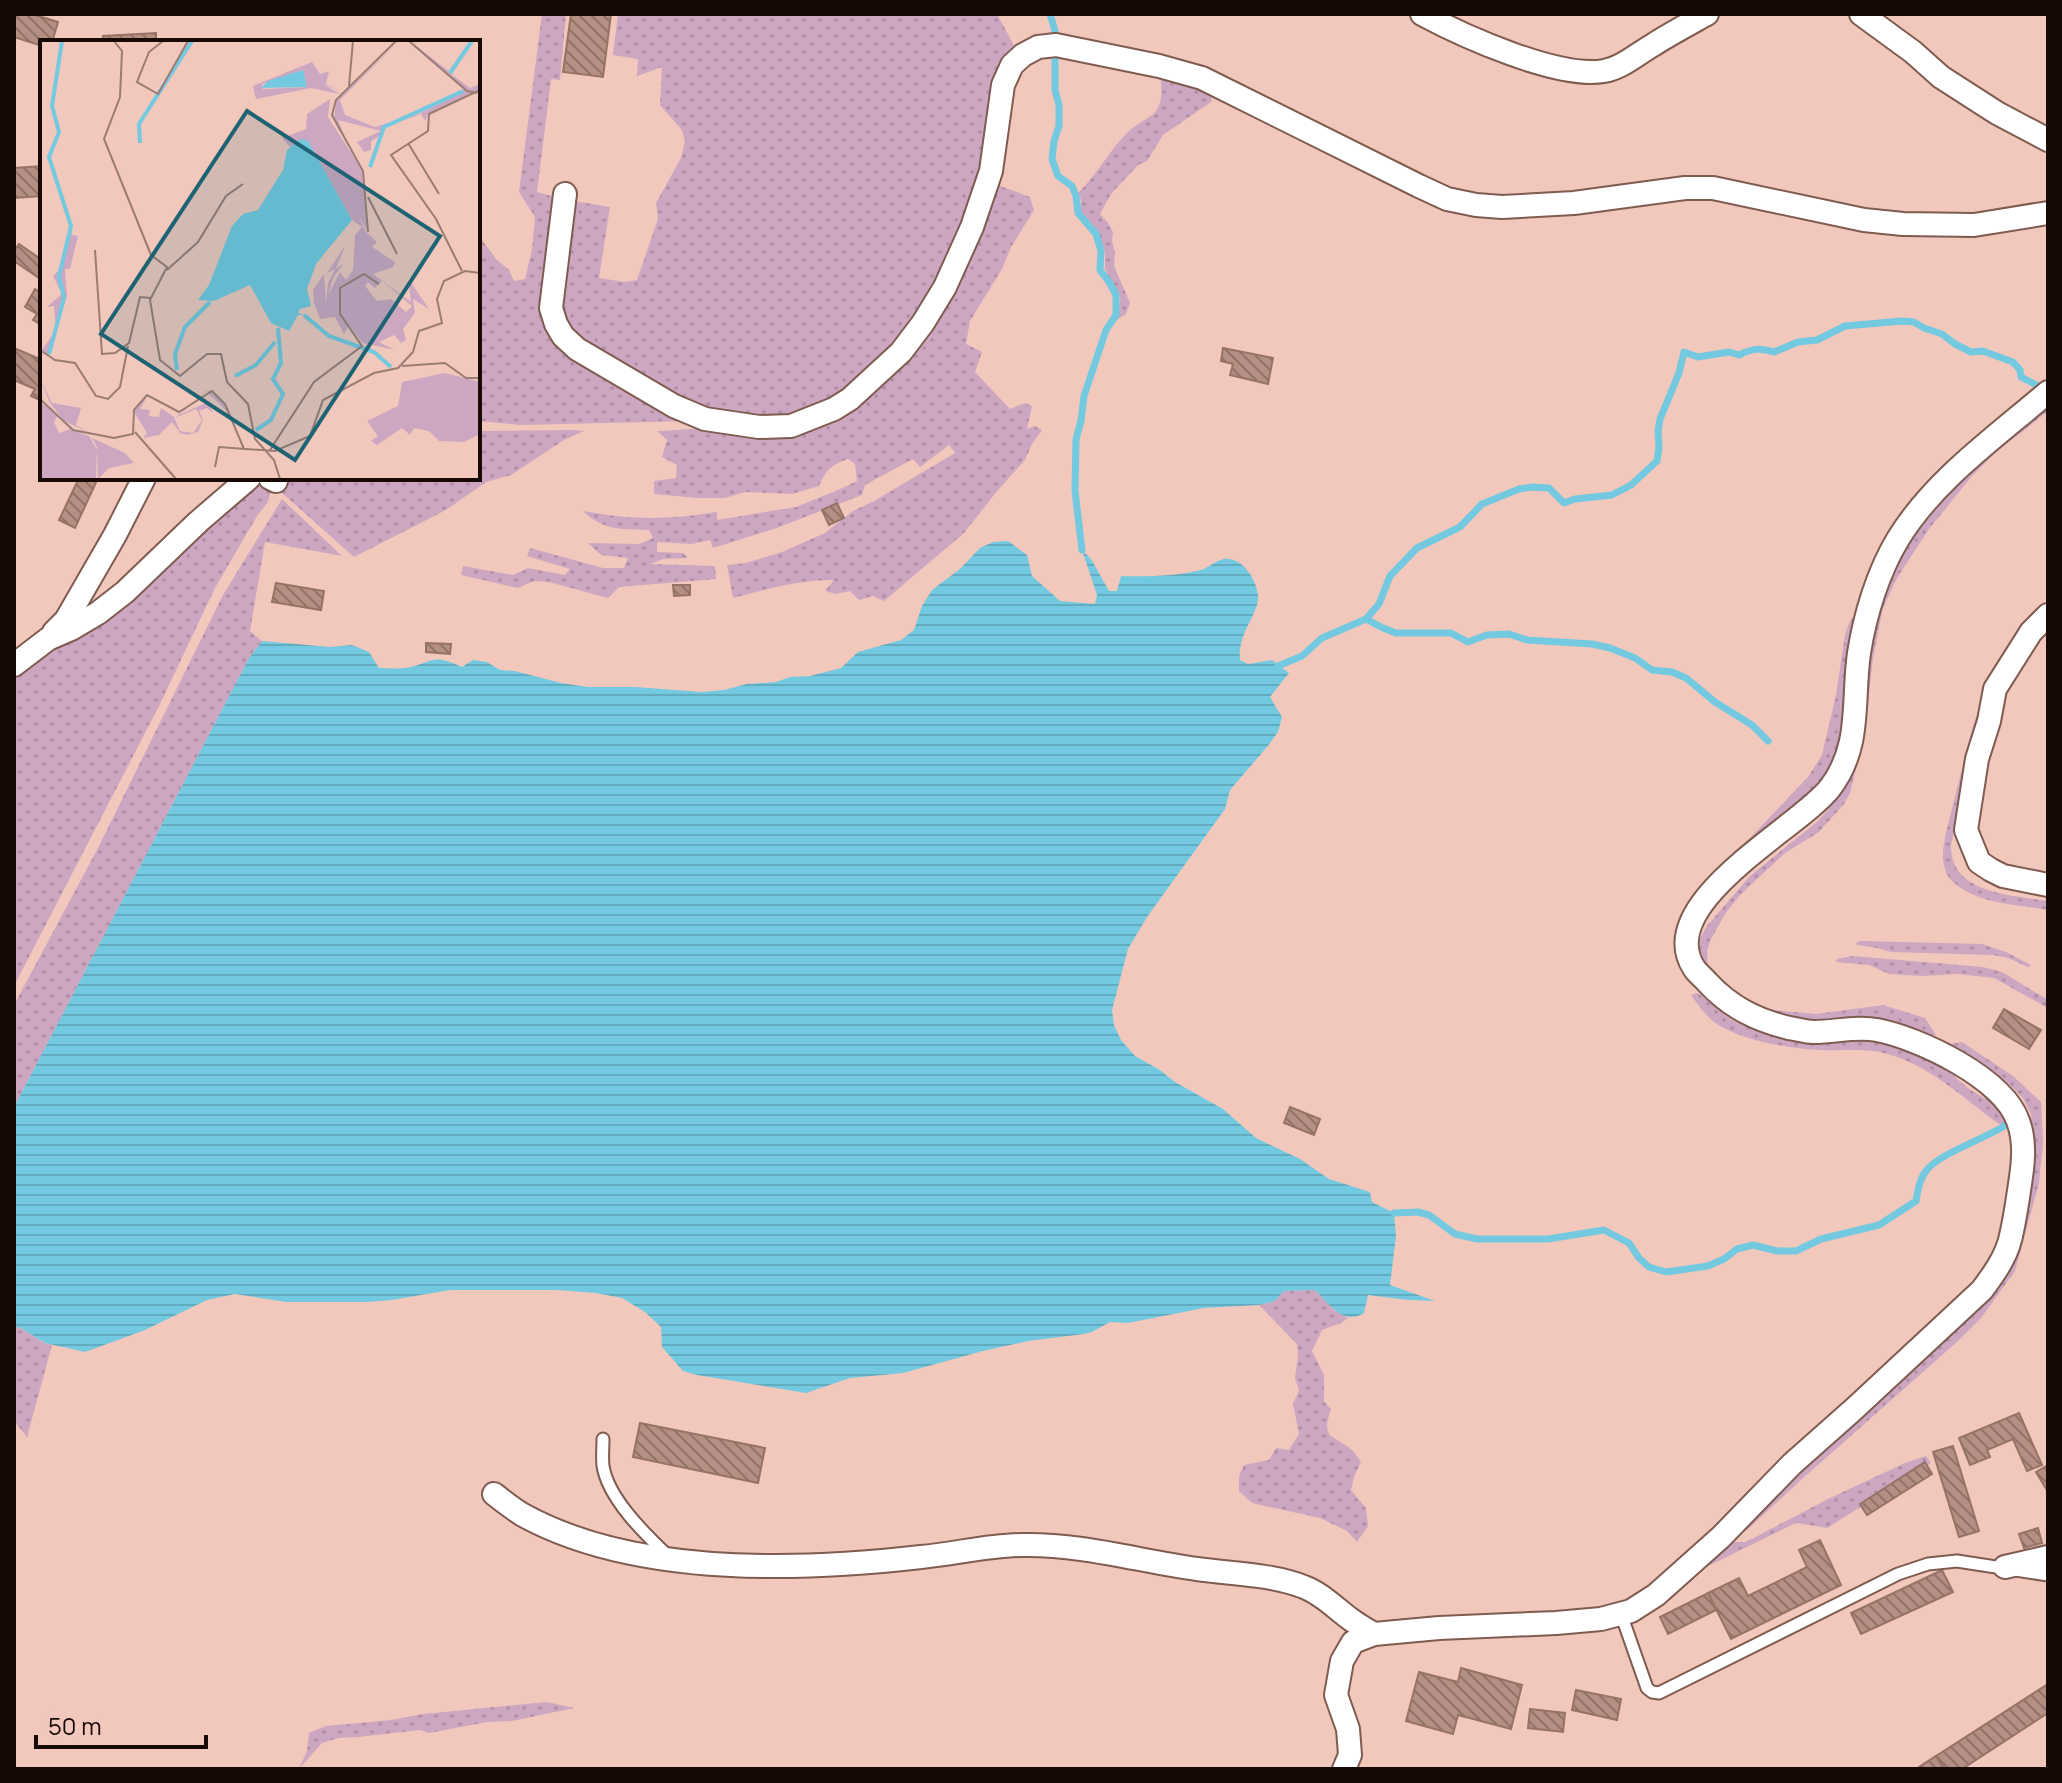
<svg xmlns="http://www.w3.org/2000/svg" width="2062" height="1783" font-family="Manrope,sans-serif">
	<defs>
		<pattern id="grass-dots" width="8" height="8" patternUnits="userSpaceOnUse" patternTransform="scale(2)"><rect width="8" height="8" fill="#cda7c1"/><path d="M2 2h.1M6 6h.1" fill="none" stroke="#af8ea4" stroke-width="1.8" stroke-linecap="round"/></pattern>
		<pattern id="water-rules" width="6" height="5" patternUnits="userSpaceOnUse" patternTransform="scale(2)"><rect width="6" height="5" fill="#73c9e0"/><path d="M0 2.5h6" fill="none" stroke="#63abbf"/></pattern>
		<pattern id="building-back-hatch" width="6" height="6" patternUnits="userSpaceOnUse" patternTransform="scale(2)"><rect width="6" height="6" fill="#b58f83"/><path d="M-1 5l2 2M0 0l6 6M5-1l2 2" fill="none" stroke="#927369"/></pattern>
	</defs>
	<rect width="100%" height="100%" fill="#f2c8bc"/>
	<g fill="url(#grass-dots)">
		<polygon points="542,14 566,14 560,80 551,79 537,192 562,199 546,316 694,421 520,425 478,421 478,240 482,240 496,259 509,270 514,281 525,279 532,250 535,217 519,192"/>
		<polygon points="618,14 997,14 1018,53 966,210 925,302 912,323 875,370 819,408 773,420 691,405 569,334 558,303 568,200 610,207 599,278 625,282 637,280 658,219 656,203 681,158 685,141 682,130 660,105 662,67 637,76 638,59 613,55"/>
		<path d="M1135,66l78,27 -2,9 -48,33 -16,26 -9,4 -27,29 -11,20 8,9 5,9 -1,9 3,12 -1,13 16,37 -4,11 -8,5 2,-22 -15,-28v-17l-7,-20 -17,-20v-12l-3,-7c19,-18 30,-41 48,-59 8,-9 25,-16 30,-23 7,-9 5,-21 5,-31z"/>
		<path d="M990,182l40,15 4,13 -23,37 -9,22 -32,52 -4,23 16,8 -7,20 35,37 15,-6 7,3 -5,23 8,-3 7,4 -10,14 -7,16 -27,30 -34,43 -80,68 -11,-5 -14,4 -9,-9 -14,3 -11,-3 9,-11c-35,0 -67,9 -101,18l-6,-33 19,-2 36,-11 43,-19 28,-22 21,-10 81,-48 -6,-8 -29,22 -7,-8 -48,26 -3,10 -88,34 -61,19 -3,-8 -18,4 -35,-2v10l26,1 5,5 -25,1 -12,5 64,2 1,13 -97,8 -11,11 -59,-16 -15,-1 -16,7 -57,-13 2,-9 50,9 15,-7 37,7 5,-6 -43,-13 3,-8 73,20h21l4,-10 -27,-3 -13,-12 51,1 14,-6 -4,-8c-28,-1 -45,1 -66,-19 49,9 85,9 134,1v8l79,-13 42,-17 19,-9 -2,-17 -7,-5c-17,6 -22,11 -29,27l-27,8 -47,-2 -20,6h-28l-43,-4v-13l22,-3 1,-13 -15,-8 5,-17 -10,-9 72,-4 51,3 108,-59z"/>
		<path d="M2048,406v5l-54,43 -22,22 -43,53 -32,49 -14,30 -10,50 -8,74 -15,61 -6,11 -25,28 -34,21 -45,42 -15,19 -15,27 -3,11 1,19 27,22 36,17 45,4 67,-9 42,13 11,17h-8l-30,-11 -23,-2 -61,4 -52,-11 -62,-42 -3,-30 10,-17 43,-50 68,-55 12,-14 9,-15c10,-55 18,-112 35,-166 4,-14 7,-28 12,-41 34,-73 101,-129 162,-179z"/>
		<polygon points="574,430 584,431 564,440 511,475 486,482 446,510 354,557 281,492 280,482 289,478 478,478 478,431"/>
		<polygon points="258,482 267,484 271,491 268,502 257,516 215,588 159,706 14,986 14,674"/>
		<polygon points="282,499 342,556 265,542 250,631 262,641 249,658 14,1107 14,1005 98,848 223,595"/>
		<polygon points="1857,612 1837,754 1819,789 1733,862 1748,840 1808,777 1822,755 1836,695 1845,635 1849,623"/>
		<path d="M1987,685l-36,160c-1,49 61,50 97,56v9c-31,-6 -69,-5 -95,-28 -6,-5 -9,-14 -10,-22 -1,-17 6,-38 10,-55 10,-40 19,-81 34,-120z"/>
		<polygon points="1860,941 1982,944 2006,952 2031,965 2028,967 2008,958 1993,955 1891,952 1877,948 1857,945 1856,943"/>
		<polygon points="1852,956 1983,967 2002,972 2048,1000 2048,1008 1994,978 1958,974 1922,976 1889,974 1869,965 1836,962 1837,959"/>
		<path d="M1698,993l35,28 25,9 24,5 90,4 25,4 51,24 8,11 13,11 15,9 11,3 14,20 -7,5c-36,-25 -66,-56 -108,-70 -24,-9 -47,-5 -73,-6 -29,-1 -76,-9 -101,-24 -12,-7 -21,-19 -29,-31z"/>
		<polygon points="1962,1042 2013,1076 2041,1102 2043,1142 2039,1183 2015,1271 1981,1318 1958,1341 1801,1480 1747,1530 1737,1532 1869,1408 1996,1283 2032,1151 2031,1114 2023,1098 2008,1083 1970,1059 1937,1044 1951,1044"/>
		<path d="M1315,1290l20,21 13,7 -7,5 -19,7 -10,21 12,24v26l7,8c-11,32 3,25 22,42 3,3 5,7 8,11l-7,15 -3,13 15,18 2,18 -11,16 -10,-11 -27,-13 -68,-15 -13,-12v-15l5,-11 25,-5 7,-12 13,2 10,-16 -6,-30 6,-14 -4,-12 3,-23 -1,-11 -38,-39 16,-4 9,-10z"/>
		<polygon points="19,1327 44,1343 52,1345 27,1437 14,1421 14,1329"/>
		<polygon points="1926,1456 1931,1463 1827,1528 1796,1523 1700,1570 1726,1542 1746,1542 1828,1499 1905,1463"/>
		<polygon points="547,1702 574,1708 512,1721 487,1722 429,1733 420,1730 358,1737 339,1738 322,1743 299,1769 307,1751 309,1733 326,1726 391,1720 423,1714"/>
	</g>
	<path fill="url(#water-rules)" d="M1008,541l19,14 5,21 28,25 35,3 2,-9 -15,-45 9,9 18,32h8l4,-15c23,1 58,0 80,-6 10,-3 18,-13 28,-11 16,2 27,21 29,36 2,18 -21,38 -18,65l8,4 24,-4 17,13 -19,24 12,20 -4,15 -11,15 -37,43 -5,19 -78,108 -19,32 -16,61 2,15 7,15 14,16 25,14 15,12 48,27 33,29 44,21 29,20 41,13 2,10 22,11 2,23 -6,49 45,16 -27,-1 -40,-5 -4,18c-21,13 -35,-9 -49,-23l-31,1 -9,10 -16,4 -55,3 -76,15 -18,-1 -18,10 -8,2 -56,7 -45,10 -80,22 -53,5 -44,15 -109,-18 -14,-4 -21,-24 -1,-20 -16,-15 -23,-14 -26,-5 -39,-3h-107l-58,10 -25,2h-81l-51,-8 -28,6 -62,30 -60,22 -40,-9 -26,-16 -5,2v-222l235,-449 13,-17 68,6 22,-2 17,7 10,16c9,0 18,1 26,0 28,-5 26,-16 57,-1l11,-7 14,2 13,8 15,1 46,12 27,4h47l67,5 22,-2 23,-6 29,-2 14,-5 20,-1 31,-8 17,-16 43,-12 13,-10 8,-24 10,-16 28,-21 20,-21 13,-6z"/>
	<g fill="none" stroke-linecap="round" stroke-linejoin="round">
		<g stroke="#73c9e0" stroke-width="7">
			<polyline points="1050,14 1055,31 1055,90 1059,105 1059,126 1054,141 1052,159 1058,176 1072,186 1076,196 1078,213 1096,234 1101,251 1100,270 1109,282 1116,295 1116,315 1106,330 1084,396 1081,421 1076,439 1075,491 1082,550"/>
			<polyline points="1366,619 1383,628 1396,633 1451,633 1468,642 1487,635 1509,634 1527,640 1592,644 1610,648 1635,658 1652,670 1672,672 1686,678 1715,702 1752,725 1768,741"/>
			<path d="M1278,666l24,-10 20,-18 44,-19 13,-15 11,-28 27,-28 43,-21 22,-23 37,-15 14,-2 16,1 15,15 11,-4 37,-4 19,-10 26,-24 2,-14 -1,-16 2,-12 19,-46 5,-21 14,5 31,-5 10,3c12,-6 21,-8 35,-3l24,-10 19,-2 28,-14 57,-5 12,1 10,6 18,6 13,10 16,8 12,-1 30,11 7,8 1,7 17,9"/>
			<path d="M1394,1213l24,-1 11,3 26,19 22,5h71l56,-9 25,13 10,15 10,9 17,5 42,-6 16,-7 13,-10 16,-4 24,6h19l25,-12 58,-14 37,-24c2,-11 3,-21 10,-30 13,-18 62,-33 83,-48"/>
		</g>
	</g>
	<g fill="url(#building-back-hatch)" stroke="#977266" stroke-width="2">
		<polygon points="14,14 32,14 58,22 52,42 42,42 42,46 14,37"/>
		<polygon points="571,14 611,14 603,77 563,72"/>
		<polygon points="156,33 156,42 103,42 103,36"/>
		<polygon points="42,166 42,196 14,198 14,168"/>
		<polygon points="19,244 42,260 42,280 14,261 14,251"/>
		<polygon points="35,289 42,294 42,325 33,320 37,314 25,307"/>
		<polygon points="14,348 42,360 42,401 31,396 35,389 14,380"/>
		<polygon points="1223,348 1273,358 1268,384 1230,375 1233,364 1221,361"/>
		<polygon points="79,478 98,478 75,528 59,520"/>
		<polygon points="837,503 844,518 829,525 822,510"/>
		<polygon points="276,583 324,591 321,610 272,602"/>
		<polygon points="673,585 690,585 690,595 674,596"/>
		<polygon points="426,643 451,644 450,654 426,652"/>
		<polygon points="2004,1009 2041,1030 2029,1049 1993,1028"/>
		<polygon points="1290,1107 1320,1119 1314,1135 1284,1123"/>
		<polygon points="2019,1413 2042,1465 2027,1471 2013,1439 1987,1450 1990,1457 1970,1465 1959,1438"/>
		<polygon points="640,1423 765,1448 758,1483 633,1457"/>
		<polygon points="1953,1446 1979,1531 1959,1537 1933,1452"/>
		<polygon points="1925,1462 1932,1474 1867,1515 1860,1504"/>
		<polygon points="2048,1465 2048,1492 2036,1472"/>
		<polygon points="2038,1528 2042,1543 2024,1548 2019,1534"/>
		<polygon points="1820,1540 1841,1585 1731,1639 1708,1593 1739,1578 1748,1596 1807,1567 1799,1550"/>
		<polygon points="1942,1570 1953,1592 1861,1634 1851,1613"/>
		<polygon points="1708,1593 1716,1610 1668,1634 1660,1617"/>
		<polygon points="1461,1668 1522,1685 1511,1729 1458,1715 1453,1734 1406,1721 1419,1672 1458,1682"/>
		<polygon points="2048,1684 2048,1713 1962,1769 1944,1769 1936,1756"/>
		<polygon points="1576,1690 1621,1699 1617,1720 1572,1710"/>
		<polygon points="1530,1709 1565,1713 1563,1732 1528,1728"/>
		<polygon points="1936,1756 1944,1769 1916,1769"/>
	</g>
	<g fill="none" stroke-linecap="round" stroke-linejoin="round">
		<defs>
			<g id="service">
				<path d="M603,1439c0,9 -1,18 0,27 5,32 41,67 64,89"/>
				<polyline points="1621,1614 1647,1688 1652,1692 1659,1693 1898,1574 1928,1564 1957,1561 2048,1575"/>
			</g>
			<g id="minor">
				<path d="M1422,14c41,22 136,65 182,57 18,-3 33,-17 49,-26 17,-11 36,-21 54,-31"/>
				<polyline points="1861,14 1913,52 1941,77 1997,113 2048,140"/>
				<polyline points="565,194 551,308 556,324 563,336 577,349 674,406 705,419 759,427 791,426 834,409 850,399 901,352 923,323 945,287 972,227 991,171 1003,85 1012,65 1023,55 1038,47 1056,45 1159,66 1202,78 1419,186 1447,199 1476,205 1502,207 1574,203 1685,188 1713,188 1864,220 1903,224 1974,225 2048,213"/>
				<polyline points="270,478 276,481"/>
				<polyline points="2048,615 2031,632 1995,689 1989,721 1977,759 1966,830 1979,862 1991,870 2003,876 2048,885"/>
				<polyline points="54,632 66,620 115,535 144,478"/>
				<polyline points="14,665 48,639 71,629 98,613 125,592 198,522 249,478"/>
				<path d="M494,1494c9,7 19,15 29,21 111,61 276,56 398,42 34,-3 68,-12 102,-12 59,-1 116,16 174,24 35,5 74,5 107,18 19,7 33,23 49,34 7,5 14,9 21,13"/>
				<polyline points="2005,1567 2048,1557"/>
				<path d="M1344,1769l6,-14 -2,-26 -12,-34 6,-34 11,-19 21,-8 65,-6 117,-5 45,-4 30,-8 25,-16 65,-58 71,-73 62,-55 128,-119c11,-15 23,-31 28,-50 5,-20 8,-42 11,-63 3,-19 4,-38 -3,-56 -15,-43 -99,-83 -141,-91 -20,-4 -42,2 -63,2 -9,0 -17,-3 -25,-4 -33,-8 -59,-21 -82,-46 -4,-5 -10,-9 -13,-14 -42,-65 105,-140 136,-180 32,-42 22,-87 29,-135 6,-38 19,-81 39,-114 36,-59 99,-103 150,-147"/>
			</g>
		</defs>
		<use href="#service" stroke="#7f5b50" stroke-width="15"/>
		<use href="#minor" stroke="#7f5b50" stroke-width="26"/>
		<use href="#service" stroke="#fff" stroke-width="11"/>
		<use href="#minor" stroke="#fff" stroke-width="22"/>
	</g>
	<g transform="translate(40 40)">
		<rect width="440" height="440" fill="#f2c8bc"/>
		<path d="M359,1l-59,59 5,15 30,12 44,-13 46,-25 -55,-48 41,32 22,-32 -22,33 19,14 10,-4v5l-52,25 -3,7 -4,-7 -37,13 -3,8 -10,6v9l-7,2 -7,-10 24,-11 -43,-11 10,25 -14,-25 2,-19zM272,22l8,12 9,-3 -3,13 16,8 -20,-9 18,11 -29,-6 -55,11 -3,-13zM263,30l4,17 -44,2 -1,-5zM290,59l-2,18 34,53 5,60 -8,-13 7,15 11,10 -5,5 23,15 -2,5 -20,7 38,28 -2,-16 1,-5 19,28 -16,-10 2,14 -12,16 3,11 -5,3 -7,-8 -15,7 16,8 -32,-7 -14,-17 -5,8 -9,-17 -15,2 -6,-16 -1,-13 11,-16 2,29 2,-20 7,-14 -8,4 18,-27 -9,23 8,-6 -11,15 -5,17 12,-23 6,8 7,-10 2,-35 7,-8 -10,-7 -44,-79 -18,6 -8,-9 24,-9 1,-15zM342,241l30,25 -6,6 -15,-13 -14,2 -12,-15 3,-4 7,6zM31,189l1,6 6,1 -8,33h-5l2,27 -18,59 -7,-5 14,-20 -2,-24 -7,1 15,-13 -9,-18 8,-8zM405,333l35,9v52l-16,8 -25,-1 -10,-10 -15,-3 -4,7 -8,-7 -25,17 -6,-4 7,-5 -11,-15 31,-15 4,-24zM0,339l12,24 29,5 -5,17 12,7 -24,-11 -14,-18zM166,351l-8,8 -19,16 29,-13 5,11 -6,-5 -8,3 4,9 -5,12 -11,3 -7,-2 -8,-11 -13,13 -16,3 4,-5 -13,-21 11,-14 3,-3 -8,14 10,1 -1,6 10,1 2,-9 13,9 6,14 13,2 9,-13 -6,-11 -21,9 31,-27h4l7,6 7,8 2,5zM52,398l33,15 9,10 -25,5 -11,11 -1,-32z" fill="#cda7c1" fill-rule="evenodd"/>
		<path d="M0,362l18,13 -4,7 5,11 11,-4 19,7 8,14 -1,29h-56z" fill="#cda7c1"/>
		<path d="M263,30l4,17 -46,1 7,-7zM261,99l7,2 44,79 -36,44 -9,25 4,17 -11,3 -2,4 6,2h-6l-9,16 -18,-8 -21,-38 -36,16 -16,-1 11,-15 23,-59 11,-12 15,-4 25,-40 4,-20z" fill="#73c9e0"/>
		<path fill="none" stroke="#73c9e0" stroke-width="4" d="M410,33l22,-32M100,103l-1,-19 53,-83M330,127l14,-40 79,-36M264,275l25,21 45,16 17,15M9,314l15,-56 -5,-22 12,-50 -22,-69 10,-25 -7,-26 10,-65M137,330l-2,-16 10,-27 25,-25M195,336l21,-11 19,-23M216,390l15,-10 12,-26 -10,-15 8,-16 -3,-35"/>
		<path fill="none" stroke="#9a7c73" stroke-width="2" d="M74,1l8,10 -2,46 -16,42 47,116 16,12 -17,33 10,60 20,16 27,-22h14l6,28 21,22 7,35 19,21 6,19M123,1l-14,11 -12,30 21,12 30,-53M369,1l58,50 10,2M309,46l4,-45M368,103l31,51M328,157l29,57M328,192l-5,-61 -31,-56 4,-15 60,-59M55,210l7,104 13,-1 14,-10 11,-46 11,1M127,230l31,-28 28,-46 17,-12M422,231l-26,-52 -45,-64 37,-24 1,-17 51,-24M0,310l15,10 20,3 21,33 12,3 12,-12 8,-41M362,326l43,-3 21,15h14M0,359l33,31 41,8 19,-4 1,-24 13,-15 32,17 33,-21 13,13 19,45M95,392l41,47M230,410l44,-68 48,-36 -22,-32v-26l24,-14 15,10M175,427l4,-20 56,4 35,-15 13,-36 51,-27 24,-5 15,-16 6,-21 23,-8 -5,-24 7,-18 21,-10 15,2"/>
		<path fill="#1e6374" fill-opacity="0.15" stroke="#1e6374" stroke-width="4" d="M207,71l193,125 -145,224 -194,-126z"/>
		<rect width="440" height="440" fill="none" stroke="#160906" stroke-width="4"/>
	</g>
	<rect width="2062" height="1783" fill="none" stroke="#160906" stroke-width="32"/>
	<path d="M36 1735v12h170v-12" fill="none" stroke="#160906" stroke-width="4"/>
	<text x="48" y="1735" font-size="24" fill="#160906" stroke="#f2c8bc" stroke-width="6" paint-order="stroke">50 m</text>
</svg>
